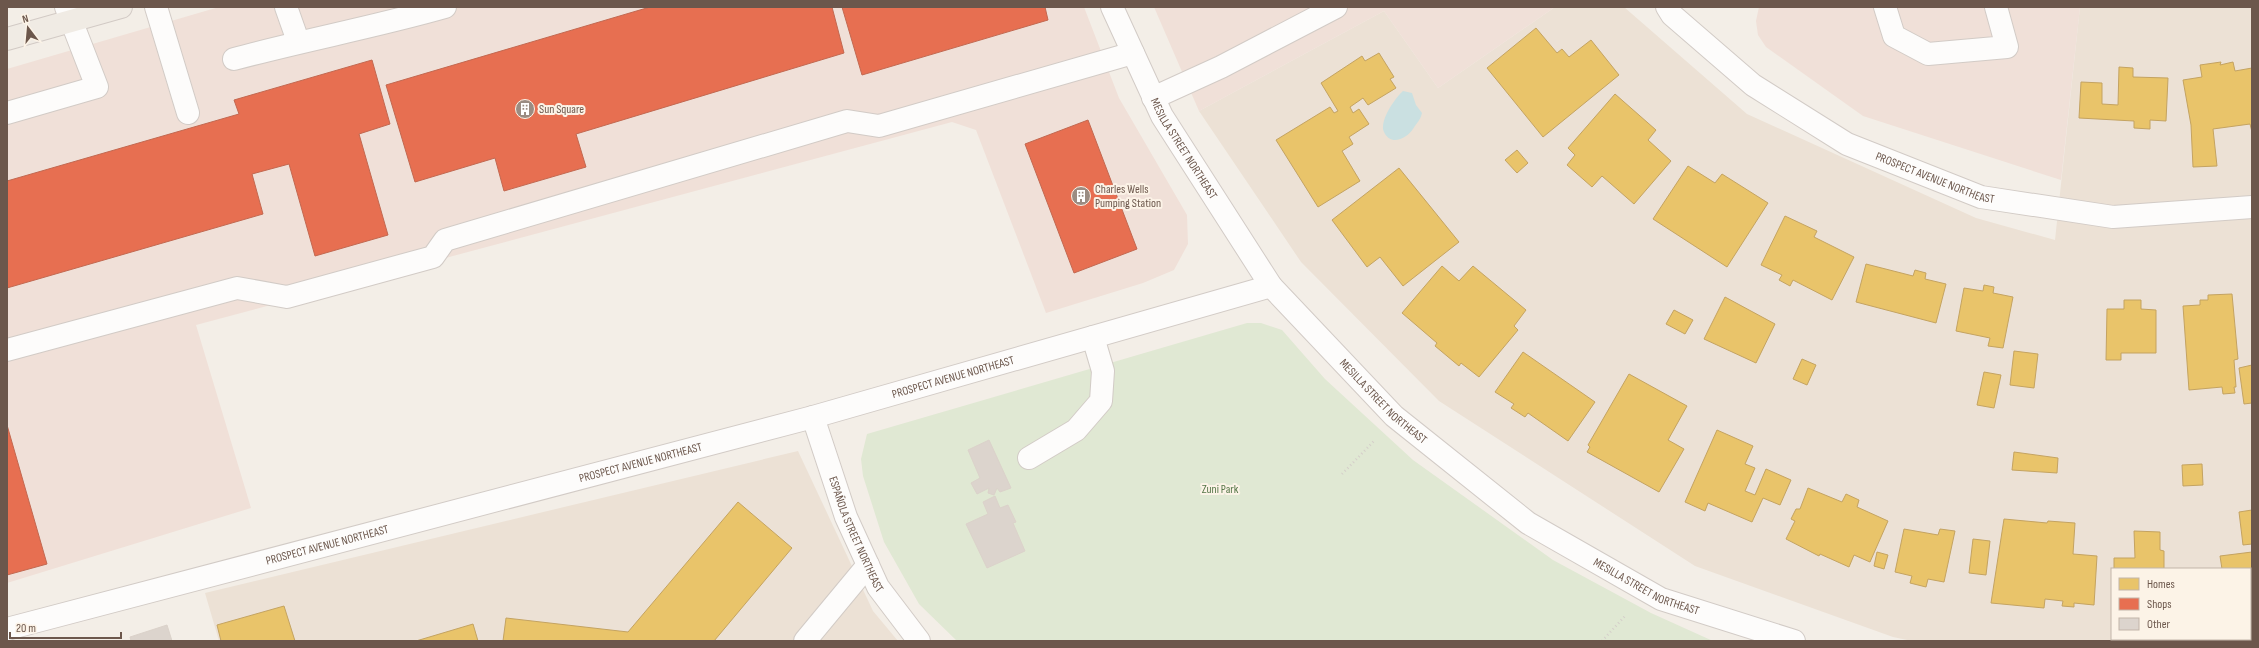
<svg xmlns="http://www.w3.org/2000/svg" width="2259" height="648" font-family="'Sofia Sans Condensed',sans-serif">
	<rect width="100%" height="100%" fill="#f3eee7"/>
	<g fill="#ece1d5" fill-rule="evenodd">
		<path d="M1555,7h69l123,107 229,104 79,22 25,-233h172v634h-340l-19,-4 -198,-71 -256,-165 -138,-139 -102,-151 185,-100 54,77zM2112,569h138v70h-138z"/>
		<polygon points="798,451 873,611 898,641 219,641 205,593"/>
	</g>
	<g fill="#f0e0d8">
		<polygon points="219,7 1084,7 1119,98 1187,215 1188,244 1174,270 1143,283 1046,313 976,130 952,122 196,325 251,508 7,583 7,69"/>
		<polygon points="1154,7 1555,7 1438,88 1384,11 1199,111"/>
		<polygon points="1759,7 2080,7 2061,180 1863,116 1766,47 1758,35 1756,21"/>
	</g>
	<polygon fill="#e0e8d3" points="1247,323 1261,323 1282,330 1325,379 1413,460 1553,560 1651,613 1713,641 957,641 919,604 884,542 863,476 861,459 867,434"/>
	<path fill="#cae0e1" d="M1403,91l9,2 4,12 6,8c-2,8 -5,9 -9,16 -6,9 -22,18 -29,3 -5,-11 11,-34 19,-41z"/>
	<g fill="#e9c46a" stroke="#c4a361">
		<polygon points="1536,28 1557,53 1562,49 1569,57 1591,40 1619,75 1543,137 1487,68"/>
		<polygon points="1379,53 1394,77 1390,79 1396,88 1368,105 1363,98 1350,107 1353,113 1359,109 1369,124 1349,137 1353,144 1342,151 1360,181 1318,207 1276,140 1330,107 1334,113 1338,111 1321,83 1362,56 1365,61"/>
		<polygon points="2221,62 2220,65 2233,62 2235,71 2252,68 2252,132 2250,124 2213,129 2217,166 2193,167 2191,125 2183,80 2202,77 2200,65"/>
		<polygon points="2119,67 2133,68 2133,77 2168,78 2166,121 2150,120 2150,129 2134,128 2134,121 2079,118 2081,82 2102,83 2102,104 2118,105"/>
		<polygon points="1615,94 1656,130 1648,140 1671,161 1634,204 1602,176 1592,187 1567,165 1575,155 1568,148"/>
		<polygon points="1517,150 1528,163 1517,173 1505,160"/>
		<polygon points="1688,166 1715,183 1722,174 1768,203 1727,267 1653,219"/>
		<polygon points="1399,168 1459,242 1403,286 1380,257 1367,267 1332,220"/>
		<polygon points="1785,216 1817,231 1814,237 1854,257 1832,300 1793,280 1790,286 1779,280 1782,275 1761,265"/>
		<polygon points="1866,264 1913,276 1915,270 1926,273 1925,279 1946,284 1936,323 1856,302"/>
		<polygon points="1442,266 1459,281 1473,266 1526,310 1514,326 1518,330 1479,377 1461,363 1459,366 1435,346 1437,343 1402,313"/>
		<polygon points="1984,285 1994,287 1993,293 2013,297 2003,348 1988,346 1990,338 1956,331 1964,288 1983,291"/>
		<polygon points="2232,294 2238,359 2234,360 2236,387 2234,387 2235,393 2223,394 2222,387 2189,390 2183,306 2200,305 2200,300 2208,300 2208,295"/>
		<polygon points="1725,297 1775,324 1756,363 1704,339"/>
		<polygon points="2124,300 2141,300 2141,309 2156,310 2156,353 2121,353 2121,360 2106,360 2107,309 2124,309"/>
		<polygon points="1674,310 1693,320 1685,334 1666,324"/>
		<polygon points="2014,351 2038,354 2034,388 2010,385"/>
		<polygon points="1523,352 1595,402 1568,441 1528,413 1525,417 1511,408 1514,404 1495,392"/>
		<polygon points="1802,359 1816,365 1807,385 1793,379"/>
		<polygon points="2252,365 2252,403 2244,404 2239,368"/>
		<polygon points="1984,372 2001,375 1994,408 1977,405"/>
		<polygon points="1629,374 1687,406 1668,440 1684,449 1659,492 1587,452 1590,447 1588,445"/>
		<polygon points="1717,430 1753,446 1745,464 1755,468 1745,491 1755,495 1766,469 1791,480 1780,505 1763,498 1752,522 1708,503 1705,511 1685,502"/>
		<polygon points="2014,452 2058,458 2057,473 2012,470"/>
		<polygon points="2202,464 2203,485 2183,486 2182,465"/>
		<polygon points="1808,488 1842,502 1846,494 1859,500 1857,507 1888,521 1870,562 1854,555 1849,567 1820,554 1819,556 1786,539 1795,521 1791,519 1796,509 1800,509"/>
		<polygon points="738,502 792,548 714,641 503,641 506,618 628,632"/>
		<polygon points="2252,510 2252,544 2243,545 2239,512"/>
		<polygon points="2004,519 2047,523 2048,521 2075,523 2073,554 2097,556 2094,605 2074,603 2074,607 2062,606 2063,601 2045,599 2044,608 1991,603"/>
		<polygon points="1904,529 1938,535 1940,529 1955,531 1944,582 1928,579 1926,587 1910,583 1912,576 1895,572"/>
		<polygon points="2134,531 2160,532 2160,550 2164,551 2164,569 2114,569 2114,558 2135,558"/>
		<polygon points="1973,539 1990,541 1986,575 1969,573"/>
		<polygon points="1877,552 1888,555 1884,569 1874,566"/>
		<polygon points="2252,552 2252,604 2250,604 2250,569 2222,569 2220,556"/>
		<polygon points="284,606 295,641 221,641 217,625"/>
		<polygon points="473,624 478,641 416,641"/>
	</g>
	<g fill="#e76f51" stroke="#c26850">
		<polygon points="650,7 832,7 844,53 576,134 586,167 504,191 495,158 415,182 386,85"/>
		<polygon points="842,7 1045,7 1048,20 862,75"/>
		<polygon points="372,60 390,124 359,134 388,235 315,256 289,164 252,174 263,214 7,288 7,181 239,114 234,100"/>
		<polygon points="1088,120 1137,249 1074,273 1025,144"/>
		<polygon points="7,425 47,564 7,575"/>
	</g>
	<g fill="#dcd4cd" stroke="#dbd2ca">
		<polygon points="989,440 1011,488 1000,492 997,488 994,495 988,493 989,488 977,494 971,483 980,478 968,450"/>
		<polygon points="995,496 1000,508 1008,505 1016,522 1013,523 1025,551 987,568 966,524 988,514 983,502"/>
		<polygon points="167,625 172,641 131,641 130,637"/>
	</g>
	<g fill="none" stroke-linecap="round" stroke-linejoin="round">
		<defs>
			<g id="minor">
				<polyline points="156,7 188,113"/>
				<polyline points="286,7 298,41"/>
				<path id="s1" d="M1112,7l50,109 109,170 123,130 134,107 133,76 133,42"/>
				<path id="s2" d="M1667,7l5,8 81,70 94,59 134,53 132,20 139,-10"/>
				<polyline points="1885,7 1894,36 1928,54 2007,47 1996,7"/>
				<path d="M234,59c70,-19 141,-32 211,-52"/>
				<polyline points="1153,98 1221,67 1336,7"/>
				<polyline points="7,113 97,87 66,7"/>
				<polyline points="7,350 237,288 287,297 433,257 445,240 847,121 879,126 1133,53"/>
				<path id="s3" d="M813,417l33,100 22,48 10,22 41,54"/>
				<polyline points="1029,458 1076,430 1101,401 1103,371 1093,337"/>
				<path id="s4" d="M7,629l806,-212 458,-131"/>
				<polyline points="805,641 868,565"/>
			</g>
			<polyline id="major" points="7,39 121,7"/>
		</defs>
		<use href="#minor" stroke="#d2cbc6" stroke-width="24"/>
		<use href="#major" stroke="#d2cac5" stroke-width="24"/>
		<g stroke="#d4cec9" stroke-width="2.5" stroke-dasharray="1 3" stroke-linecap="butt">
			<polyline points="1342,474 1374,441"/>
			<polyline points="1602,641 1626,615"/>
		</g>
		<use href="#minor" stroke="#fdfcfb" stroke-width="22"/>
		<use href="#major" stroke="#f0ebe4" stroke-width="22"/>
	</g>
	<defs>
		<symbol id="building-disc" viewBox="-11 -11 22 22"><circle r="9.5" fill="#9b8c82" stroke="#fcf3e7"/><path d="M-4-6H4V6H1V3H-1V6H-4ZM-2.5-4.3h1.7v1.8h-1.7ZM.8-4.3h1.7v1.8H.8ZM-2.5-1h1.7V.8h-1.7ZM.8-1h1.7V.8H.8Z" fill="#fff"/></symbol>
	</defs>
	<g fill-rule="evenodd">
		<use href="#building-disc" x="514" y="98" width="22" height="22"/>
		<use href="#building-disc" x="1070" y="185" width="22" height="22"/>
	</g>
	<g text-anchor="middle" stroke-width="4" stroke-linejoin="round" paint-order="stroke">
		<g font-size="12" fill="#6c574c" stroke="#fcf3e7" text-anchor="start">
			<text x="539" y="113">Sun Square</text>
			<text x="1095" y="193">Charles Wells<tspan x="1095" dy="14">Pumping Station</tspan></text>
		</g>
		<g font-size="12" fill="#6c574c" stroke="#fcf3e7">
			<text dy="4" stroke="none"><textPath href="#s1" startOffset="159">MESILLA STREET NORTHEAST</textPath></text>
			<text dy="4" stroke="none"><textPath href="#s2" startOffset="322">PROSPECT AVENUE NORTHEAST</textPath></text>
			<text dy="4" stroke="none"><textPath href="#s4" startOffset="979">PROSPECT AVENUE NORTHEAST</textPath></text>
			<text dy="4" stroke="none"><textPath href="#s1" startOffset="483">MESILLA STREET NORTHEAST</textPath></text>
			<text dy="4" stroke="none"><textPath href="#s4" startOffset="655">PROSPECT AVENUE NORTHEAST</textPath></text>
			<text dy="4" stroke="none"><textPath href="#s3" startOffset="125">ESPAÑOLA STREET NORTHEAST</textPath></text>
			<text dy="4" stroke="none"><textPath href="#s4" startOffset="331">PROSPECT AVENUE NORTHEAST</textPath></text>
			<text dy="4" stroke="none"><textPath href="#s1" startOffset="807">MESILLA STREET NORTHEAST</textPath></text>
		</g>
		<g font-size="12" fill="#577749" stroke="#fcf3e7">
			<text x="1220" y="493">Zuni Park</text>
		</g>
	</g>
	<rect width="2259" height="648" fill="none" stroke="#6c574c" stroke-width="16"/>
	<rect x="2111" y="568" width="140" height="72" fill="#fcf3e7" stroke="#c2b5a9"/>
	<rect x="2119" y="578" width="20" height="12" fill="#e9c46a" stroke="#c2b5a9"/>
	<text x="2147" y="588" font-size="12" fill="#6c574c">Homes</text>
	<rect x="2119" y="598" width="20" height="12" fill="#e76f51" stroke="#c2b5a9"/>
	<text x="2147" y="608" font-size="12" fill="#6c574c">Shops</text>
	<rect x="2119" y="618" width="20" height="12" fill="#dcd4cd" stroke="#c2b5a9"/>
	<text x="2147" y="628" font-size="12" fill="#6c574c">Other</text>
	<g transform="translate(28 28) rotate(344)" stroke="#fcf3e7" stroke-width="3" paint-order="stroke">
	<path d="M0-3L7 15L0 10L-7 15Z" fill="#6c574c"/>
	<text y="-6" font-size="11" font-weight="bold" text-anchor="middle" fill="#6c574c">N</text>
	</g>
	<path d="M10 632v6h111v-6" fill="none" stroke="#6c574c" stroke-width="2"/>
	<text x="16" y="632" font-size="12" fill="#6c574c" stroke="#fcf3e7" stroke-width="3" paint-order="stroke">20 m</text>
</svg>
